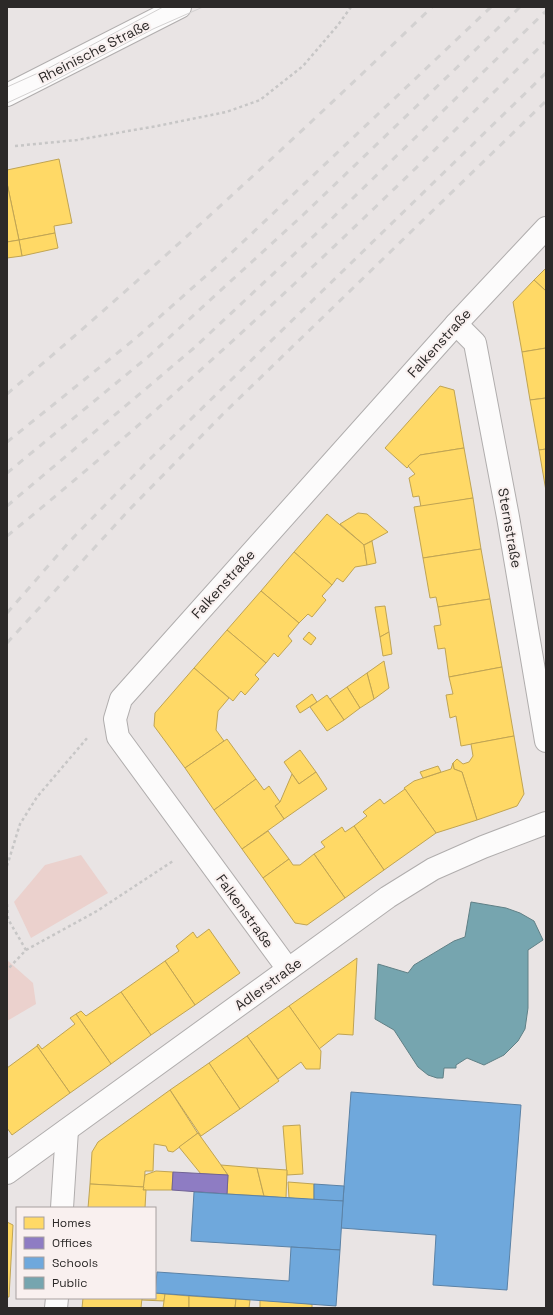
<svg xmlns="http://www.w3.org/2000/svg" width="553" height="1315" font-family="'Space Grotesk',sans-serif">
	<rect width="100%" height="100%" fill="#e9e4e4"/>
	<g fill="#ebd1cd">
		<polygon points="81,855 108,893 31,938 14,902 45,865"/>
		<polygon points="7,960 33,983 36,1004 7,1021"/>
	</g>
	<g fill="#ffd966" stroke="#c0a453">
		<polygon points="59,159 72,223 54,226 55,233 19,240 7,183 7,170"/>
		<polygon points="7,183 19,240 7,242"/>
		<polygon points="55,233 58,248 22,256 19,240"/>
		<polygon points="19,240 22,256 7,258 7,242"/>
		<polygon points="546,268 546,291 534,280"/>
		<polygon points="534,280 546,291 546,348 522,352 513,302"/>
		<polygon points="546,348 546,398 530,400 522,352"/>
		<polygon points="440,386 454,390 464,448 420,455 407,468 385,448"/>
		<polygon points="546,398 546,449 539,450 530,400"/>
		<polygon points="464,448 473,498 421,507 419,496 413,497 409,478 415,474 408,466 420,455"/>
		<polygon points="546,449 546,491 539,450"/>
		<polygon points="473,498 481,549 423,558 414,507"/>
		<polygon points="358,513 367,514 388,532 364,545 340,524"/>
		<polygon points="327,514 364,545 367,565 355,567 343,582 337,578 332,585 294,552"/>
		<polygon points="372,541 376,563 367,565 364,545"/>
		<polygon points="481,549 490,599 438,607 436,597 430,598 423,558"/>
		<polygon points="294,552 332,585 322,596 326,600 312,617 308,614 299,623 261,591"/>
		<polygon points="261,591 299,623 288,636 292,641 278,657 274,653 266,663 227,630"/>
		<polygon points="490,599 502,667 449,677 445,648 438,649 434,626 441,625 438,607"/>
		<polygon points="385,606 389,632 380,637 375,607"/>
		<polygon points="227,630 266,663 255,675 259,679 245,695 241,691 233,701 194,668"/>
		<polygon points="309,632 316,638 311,645 303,639"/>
		<polygon points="389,632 392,654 383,656 380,637"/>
		<polygon points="384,661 389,688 374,699 367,673"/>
		<polygon points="502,667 514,736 461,746 456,716 450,718 446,695 453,694 449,677"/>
		<polygon points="194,668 229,698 218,711 216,730 224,741 185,768 154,726 155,713"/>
		<polygon points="367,673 374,699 360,708 347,687"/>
		<polygon points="347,687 360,708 344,720 330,699"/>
		<polygon points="312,694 317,702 300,713 296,706"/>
		<polygon points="327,695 344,720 327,731 310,707"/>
		<polygon points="514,736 524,794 517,806 477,820 462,772 454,769 453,763 457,759 463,764 469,762 473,756 471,744"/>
		<polygon points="227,739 256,779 214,810 185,768"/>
		<polygon points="300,750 316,772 299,784 284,762"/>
		<polygon points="453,763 454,769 462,772 477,820 436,833 404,788 414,781 451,769"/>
		<polygon points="438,766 441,772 423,778 420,772"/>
		<polygon points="316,772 327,789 284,819 275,806 280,802 292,774 299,784"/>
		<polygon points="256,779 264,790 269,786 280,802 275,806 284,819 242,849 214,810"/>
		<polygon points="405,789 436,833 384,870 354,826 367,816 363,812 380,799 384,804"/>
		<polygon points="354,826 384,870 345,898 314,854 325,847 321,842 342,827 345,832"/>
		<polygon points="268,831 289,859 263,878 242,849"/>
		<polygon points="314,854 345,898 307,925 295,923 263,878 289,859 293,865 300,865"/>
		<polygon points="209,929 240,973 195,1005 165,961 179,951 176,946 193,932 197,938"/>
		<polygon points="357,958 353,1035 338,1034 319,1049 289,1006"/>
		<polygon points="165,961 195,1005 151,1035 121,992"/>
		<polygon points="121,992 151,1035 111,1064 76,1014 81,1011 86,1016"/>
		<polygon points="289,1006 321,1051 320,1069 306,1069 301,1062 278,1079 247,1036"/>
		<polygon points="76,1014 111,1064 70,1093 37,1046 38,1044 42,1049 75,1024 70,1018"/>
		<polygon points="247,1036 279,1081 240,1109 209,1063"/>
		<polygon points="37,1046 70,1093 12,1135 7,1128 7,1068"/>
		<polygon points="209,1063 240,1109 201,1136 170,1090"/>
		<polygon points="170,1090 200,1137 198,1133 173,1152 168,1151 166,1146 154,1144 153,1171 145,1171 144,1187 90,1184 92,1152 98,1142"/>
		<polygon points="300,1125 303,1174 287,1175 283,1126"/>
		<polygon points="198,1133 221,1165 228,1175 201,1174 179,1147"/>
		<polygon points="221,1165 257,1168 264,1196 227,1194 228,1175"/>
		<polygon points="257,1168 287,1170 286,1198 264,1196"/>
		<polygon points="156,1171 173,1172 172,1190 143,1190 145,1175"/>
		<polygon points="288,1182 314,1184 314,1200 289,1198"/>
		<polygon points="90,1184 144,1187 143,1190 146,1190 145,1208 88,1208"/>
		<polygon points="7,1222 13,1225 9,1297 7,1297"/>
		<polygon points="155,1293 165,1294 164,1301 142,1300 142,1298 155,1298"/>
		<polygon points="165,1294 189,1296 189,1308 163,1308"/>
		<polygon points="189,1296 236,1299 235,1308 189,1308"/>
		<polygon points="83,1298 142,1298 141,1308 82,1308"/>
		<polygon points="236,1299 250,1300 249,1308 235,1308"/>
		<polygon points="260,1300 312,1304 312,1308 260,1308"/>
	</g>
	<polygon fill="#8e7cc3" stroke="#716394" points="173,1172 228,1175 227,1194 172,1190"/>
	<g fill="#6fa8dc" stroke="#5b82a6">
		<polygon points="351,1092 521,1105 507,1290 433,1285 436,1235 341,1228"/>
		<polygon points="314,1184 344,1186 343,1201 314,1200"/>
		<polygon points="194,1192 343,1201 340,1250 191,1241"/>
		<polygon points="291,1247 340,1250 336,1306 155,1293 157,1272 289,1281"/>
	</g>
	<polygon fill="#76a5af" stroke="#608086" points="471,902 506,908 520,913 534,921 543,940 528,950 528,1008 525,1029 518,1041 504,1055 484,1065 467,1058 456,1065 456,1068 444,1068 443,1078 437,1078 428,1075 418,1067 394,1030 375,1019 378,964 408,973 414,965 454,941 465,937"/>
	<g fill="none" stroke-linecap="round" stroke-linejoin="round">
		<defs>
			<g id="minor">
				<polyline points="456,324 475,343 508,517 546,741"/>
				<polyline points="288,969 118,737 115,719 121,699 456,324 546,228"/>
				<polyline points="7,1173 388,897 433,869 483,847 546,823"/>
				<polyline points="62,1208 67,1130"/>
				<polyline points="56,1308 57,1298"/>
			</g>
			<polyline id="secondary" points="7,95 180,7"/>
		</defs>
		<use href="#minor" stroke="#b0adad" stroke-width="24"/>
		<use href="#secondary" stroke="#b0adad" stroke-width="24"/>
		<g stroke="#c7c6c6" stroke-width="2.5" stroke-dasharray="3 3" stroke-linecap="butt">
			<polyline points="15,146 77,140 157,126 226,112 260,100 303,66 338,25 351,7"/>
			<polyline points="7,866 20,824 37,797 88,737"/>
			<polyline points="7,904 8,919 26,950 7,970"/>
			<polyline points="26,950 97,911 173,861"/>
		</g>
		<use href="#minor" stroke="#fcfbfb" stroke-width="22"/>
		<use href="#secondary" stroke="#fcfbfb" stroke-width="22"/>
		<g stroke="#d3d1d1" stroke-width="1">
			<polyline points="7,87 47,69 163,7"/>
			<polyline points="7,103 46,85 153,29 203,7"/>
		</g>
		<g stroke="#d3d1d1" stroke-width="3" stroke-dasharray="7 7" stroke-linecap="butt">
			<path d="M7,394c146,-124 287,-254 425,-387"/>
			<polyline points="7,442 136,338 226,258 491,7"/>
			<polyline points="7,473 149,356 303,215 520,7"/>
			<polyline points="7,506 194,348 320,230 546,11"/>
			<path d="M7,536c190,-154 365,-324 539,-495"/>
			<polyline points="7,613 70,541 149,460 546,73"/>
			<polyline points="7,643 129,510 222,415 546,101"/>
		</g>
	</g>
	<g text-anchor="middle" stroke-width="4" stroke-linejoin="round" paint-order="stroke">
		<g font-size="14" fill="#2c2928" stroke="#f9f0ef">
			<text transform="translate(94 51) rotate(-27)" y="5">Rheinische Straße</text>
			<text transform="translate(439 343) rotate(-48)" y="5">Falkenstraße</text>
			<text transform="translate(510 528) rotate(80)" y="5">Sternstraße</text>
			<text transform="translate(223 584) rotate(-48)" y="5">Falkenstraße</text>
			<text transform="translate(245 911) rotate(54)" y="5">Falkenstraße</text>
			<text transform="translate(268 984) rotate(-36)" y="5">Adlerstraße</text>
		</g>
	</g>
	<rect width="553" height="1315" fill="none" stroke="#2c2928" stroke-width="16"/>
	<rect x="16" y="1207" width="140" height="92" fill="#f9f0ef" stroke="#a7a09f"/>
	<rect x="24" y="1217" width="20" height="12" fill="#ffd966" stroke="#a7a09f"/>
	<text x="52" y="1227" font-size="12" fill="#2c2928">Homes</text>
	<rect x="24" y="1237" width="20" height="12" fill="#8e7cc3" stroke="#a7a09f"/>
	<text x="52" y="1247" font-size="12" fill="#2c2928">Offices</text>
	<rect x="24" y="1257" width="20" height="12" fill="#6fa8dc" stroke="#a7a09f"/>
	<text x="52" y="1267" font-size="12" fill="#2c2928">Schools</text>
	<rect x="24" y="1277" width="20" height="12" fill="#76a5af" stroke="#a7a09f"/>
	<text x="52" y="1287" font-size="12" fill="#2c2928">Public</text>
</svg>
